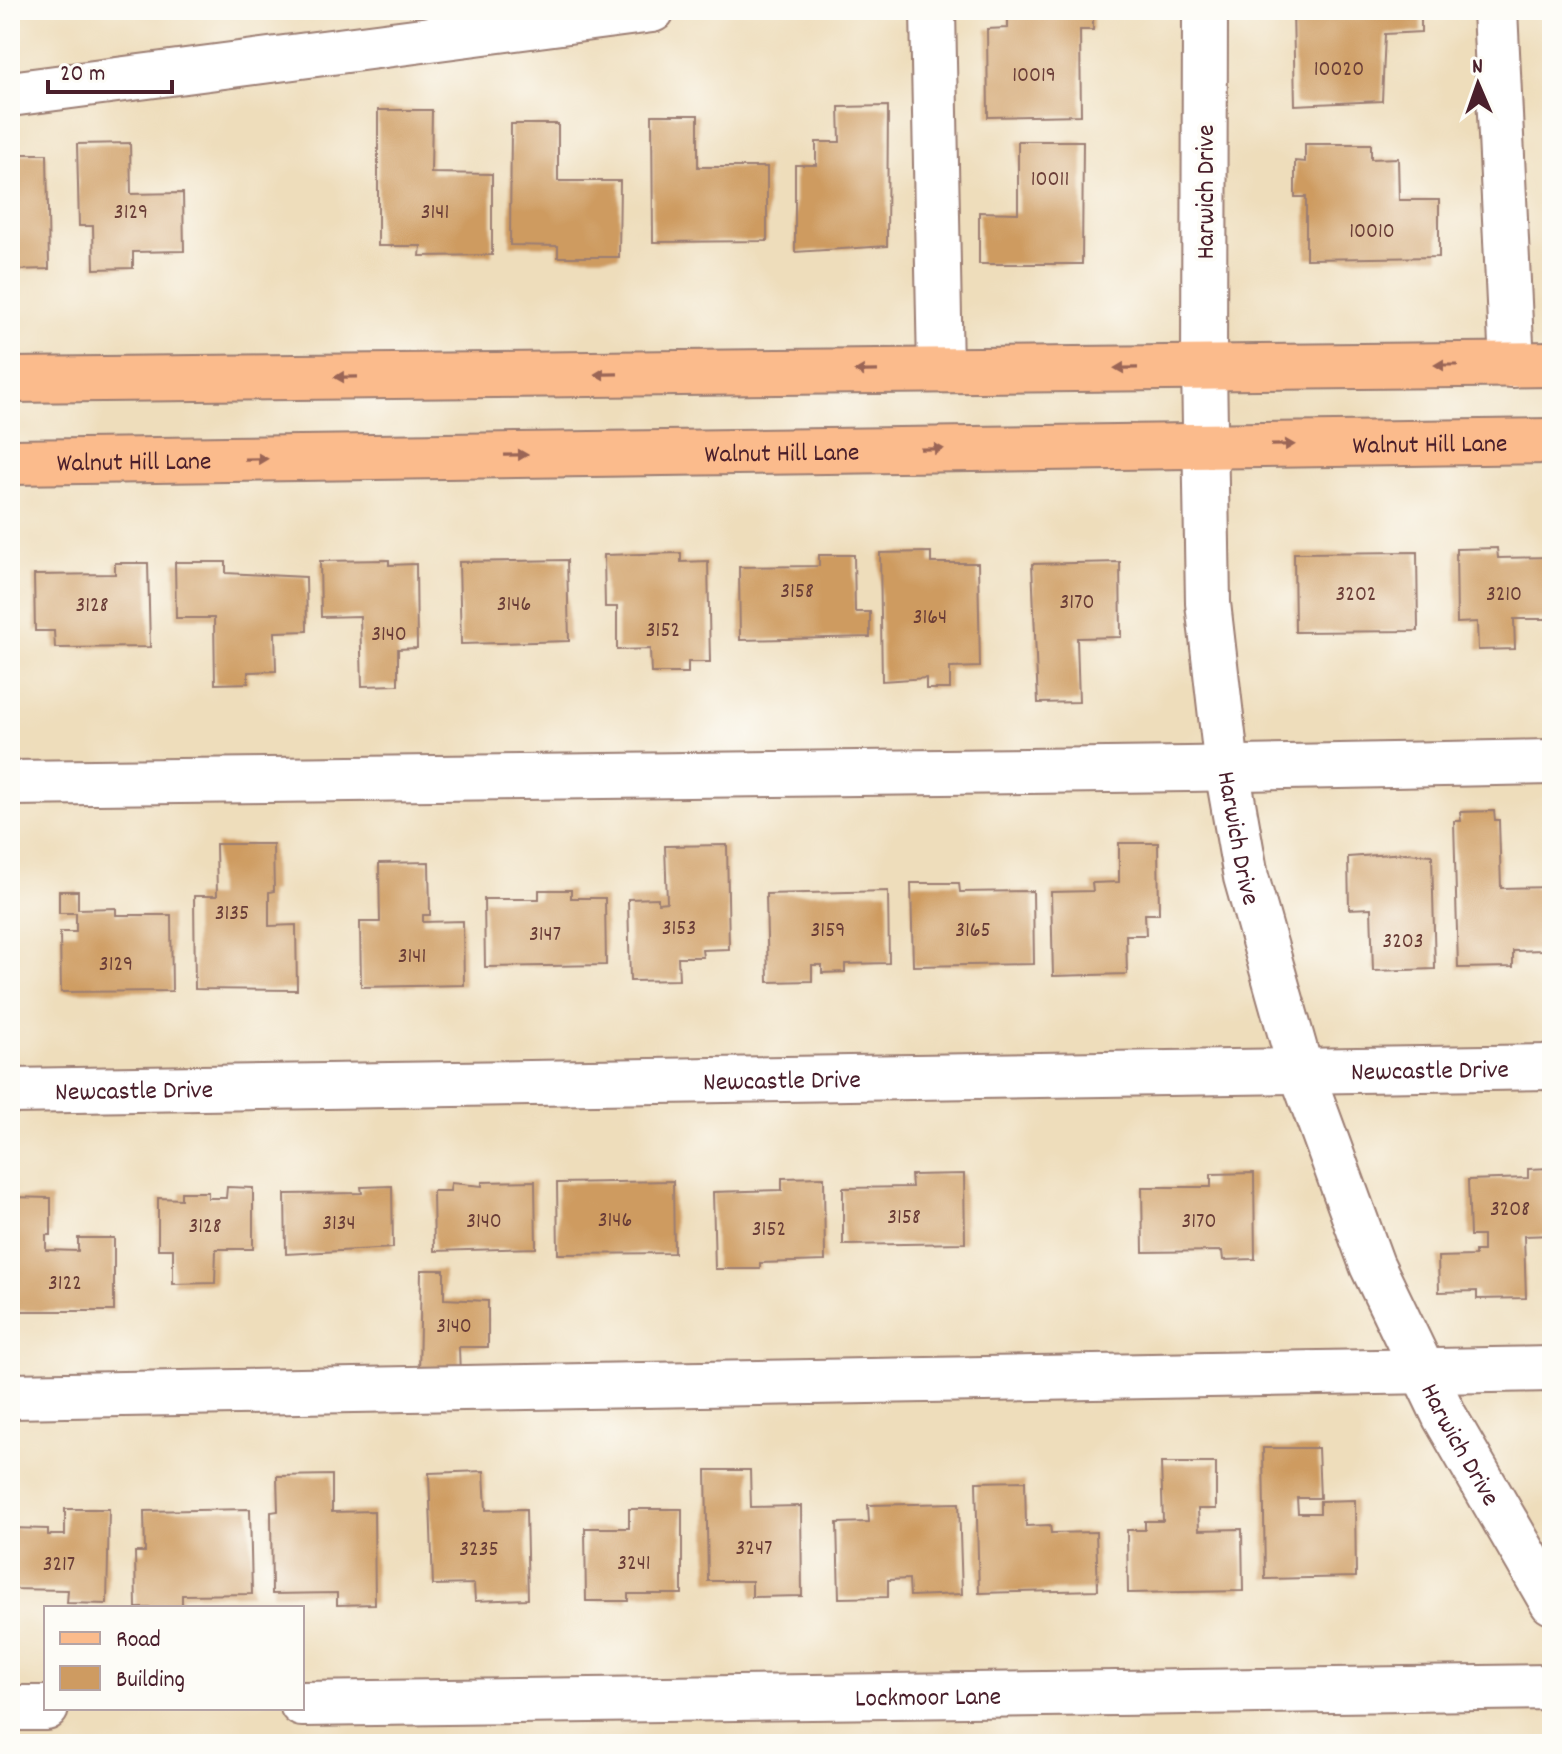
<svg xmlns="http://www.w3.org/2000/svg" width="1562" height="1754" font-family="Dekko,sans-serif">
	<rect width="100%" height="100%" fill="#fdfcf7"/>
	<filter id="ink" filterUnits="userSpaceOnUse"><feTurbulence type="fractalNoise" baseFrequency=".0125" numOctaves="2"/><feDisplacementMap in="SourceGraphic" scale="16" xChannelSelector="R" yChannelSelector="G"/><feConvolveMatrix kernelMatrix="1 2 1 2 8 2 1 2 1" color-interpolation-filters="sRGB"/></filter>
	<filter id="wash" filterUnits="userSpaceOnUse"><feTurbulence type="fractalNoise" baseFrequency=".006" numOctaves="4" result="noise"/><feDisplacementMap in="SourceGraphic" scale="32" xChannelSelector="R" yChannelSelector="G"/><feGaussianBlur stdDeviation="1.8" result="paint"/><feColorMatrix in="noise" values="0 0 0 0 0 0 0 0 0 0 0 0 0 0 0 0 0 1.4 0 .05"/><feComposite in="paint" operator="in"/></filter>
	<g filter="url(#wash)">
		<rect width="100%" height="100%" fill="#edb"/>
		<g id="blocks">
			<g fill="#ce9b61">
				<polygon points="1008,10 1093,10 1093,30 1080,30 1081,115 988,117 987,29 1008,28"/>
				<polygon points="1293,10 1421,10 1421,32 1385,34 1382,101 1295,105"/>
				<polygon points="888,106 887,246 795,252 795,165 816,165 816,142 840,142 839,107"/>
				<polygon points="378,110 432,110 431,173 492,174 492,255 420,256 421,246 378,246"/>
				<polygon points="652,115 698,115 698,167 767,167 767,241 653,242"/>
				<polygon points="511,124 558,124 558,181 620,181 619,257 558,257 558,246 510,245"/>
				<polygon points="1018,141 1083,141 1082,264 979,264 979,212 1018,213"/>
				<polygon points="130,143 131,194 183,193 184,251 133,252 133,268 94,269 93,226 79,226 77,144"/>
				<polygon points="1305,144 1371,144 1371,159 1398,158 1399,200 1439,200 1439,257 1306,259 1306,197 1295,197 1295,161 1305,162"/>
				<polygon points="10,154 47,154 49,269 10,270"/>
				<polygon points="1497,548 1498,558 1552,557 1552,619 1514,619 1515,649 1478,650 1477,622 1457,623 1456,549"/>
				<polygon points="931,552 931,563 978,563 980,667 950,668 950,689 926,689 926,678 882,681 880,553"/>
				<polygon points="1417,552 1418,631 1295,632 1294,553"/>
				<polygon points="681,553 681,562 708,561 710,662 688,662 688,673 651,673 650,649 617,650 617,607 605,607 604,555"/>
				<polygon points="819,555 854,555 855,612 870,612 870,637 740,640 739,567 819,566"/>
				<polygon points="389,560 389,565 416,564 417,648 398,649 398,685 362,686 360,616 321,617 320,561"/>
				<polygon points="567,560 569,641 461,644 459,562"/>
				<polygon points="175,562 226,562 226,573 306,577 307,631 275,632 276,671 248,672 248,683 215,684 214,618 176,618"/>
				<polygon points="1120,562 1121,637 1077,638 1079,702 1038,703 1032,564"/>
				<polygon points="115,563 148,563 150,647 55,648 54,631 35,631 34,575 115,574"/>
				<polygon points="1494,811 1495,820 1499,820 1501,888 1552,887 1552,923 1542,923 1542,950 1513,951 1513,967 1458,968 1454,821 1461,821 1460,812"/>
				<polygon points="1119,843 1158,843 1159,914 1145,914 1146,935 1126,935 1127,974 1053,976 1051,892 1093,891 1092,883 1119,882"/>
				<polygon points="216,844 273,844 274,891 269,892 269,926 296,925 297,990 195,989 194,896 217,896"/>
				<polygon points="727,845 729,949 702,950 703,957 678,957 679,980 630,981 628,899 658,898 658,903 667,902 665,846"/>
				<polygon points="1406,853 1432,855 1435,969 1373,971 1371,908 1349,909 1348,857"/>
				<polygon points="429,862 430,915 423,915 423,922 463,921 464,985 361,987 360,922 380,922 379,863"/>
				<polygon points="911,883 959,883 960,892 1033,891 1034,964 913,966"/>
				<polygon points="539,890 571,890 571,898 605,898 606,965 485,967 484,899 539,899"/>
				<polygon points="59,891 78,891 78,909 116,908 116,915 171,915 172,991 61,992 60,932 76,932 76,913 59,913"/>
				<polygon points="888,891 889,963 845,964 845,972 822,973 822,965 812,965 812,981 768,982 766,894"/>
				<polygon points="10,910 13,910 14,982 10,982"/>
				<polygon points="1552,1168 1552,1235 1524,1236 1526,1298 1477,1299 1477,1291 1439,1292 1438,1257 1475,1256 1475,1251 1483,1251 1483,1236 1470,1236 1468,1180 1528,1178 1528,1169"/>
				<polygon points="1254,1173 1255,1259 1223,1260 1222,1251 1143,1252 1142,1187 1211,1187 1211,1174"/>
				<polygon points="964,1174 965,1243 843,1245 843,1188 912,1187 911,1175"/>
				<polygon points="824,1177 825,1261 760,1263 760,1269 715,1269 713,1192 782,1190 782,1178"/>
				<polygon points="535,1181 536,1248 434,1251 433,1191 450,1191 451,1183 482,1186 482,1182"/>
				<polygon points="673,1181 674,1253 558,1254 557,1183"/>
				<polygon points="392,1186 393,1248 286,1254 285,1194 362,1193 361,1187"/>
				<polygon points="227,1187 253,1188 253,1249 216,1249 215,1283 173,1284 173,1249 158,1249 158,1198 181,1199 181,1192 208,1192 208,1198 226,1198"/>
				<polygon points="10,1197 51,1198 51,1235 46,1235 46,1250 78,1251 78,1238 114,1238 114,1311 16,1311 17,1237 10,1237"/>
				<polygon points="421,1270 444,1270 444,1299 488,1301 488,1347 459,1347 460,1375 419,1376"/>
				<polygon points="1263,1448 1318,1448 1320,1498 1297,1498 1298,1513 1320,1513 1320,1501 1355,1500 1356,1577 1265,1579"/>
				<polygon points="1161,1463 1216,1463 1216,1509 1198,1509 1199,1530 1242,1529 1243,1591 1128,1593 1127,1530 1145,1530 1145,1521 1163,1521"/>
				<polygon points="706,1470 750,1470 751,1507 801,1506 802,1596 752,1597 752,1581 708,1581"/>
				<polygon points="484,1471 486,1510 526,1509 528,1599 475,1601 474,1584 433,1585 429,1473"/>
				<polygon points="332,1475 332,1512 374,1511 375,1604 337,1605 337,1593 272,1594 271,1512 278,1511 277,1476"/>
				<polygon points="1025,1481 1026,1526 1050,1525 1051,1533 1096,1532 1098,1590 979,1593 976,1482"/>
				<polygon points="959,1503 962,1594 910,1596 909,1579 888,1580 888,1597 839,1598 837,1523 869,1522 868,1505"/>
				<polygon points="65,1509 109,1509 107,1604 67,1603 68,1590 10,1589 10,1528 48,1529 48,1535 65,1535"/>
				<polygon points="250,1509 252,1594 182,1595 182,1608 136,1608 135,1552 145,1552 144,1511"/>
				<polygon points="629,1509 682,1509 682,1594 628,1594 628,1601 586,1601 585,1528 629,1528"/>
			</g>
		</g>
	</g>
	<g filter="url(#ink)">
		<use href="#blocks" fill-opacity="0" stroke="#9c7e73" stroke-width="2"/>
		<g fill="none" stroke-linecap="round" stroke-linejoin="round">
			<defs>
				<g id="minor">
					<polyline points="933,10 940,370"/>
					<path id="s1" d="M1205,10l-1,357 4,236 19,166 19,108 55,194 71,194 73,152 107,185"/>
					<polyline points="1495,10 1512,365"/>
					<polyline points="10,94 652,10"/>
					<polyline points="10,783 1188,769 1552,762"/>
					<path id="s2" d="M10,1091l1542,-24"/>
					<polyline points="10,1396 1552,1369"/>
					<path id="s3" d="M302,1704l1250,-17"/>
					<polyline points="10,1708 46,1708"/>
				</g>
				<g id="major">
					<polyline points="10,380 1552,364"/>
					<path id="s4" d="M10,462l1542,-21"/>
				</g>
			</defs>
			<use href="#minor" stroke="#9c7e73" stroke-width="48"/>
			<use href="#major" stroke="#9c7e73" stroke-width="48"/>
			<use href="#minor" stroke="#fff" stroke-width="44"/>
			<use href="#major" stroke="#fbbb8c" stroke-width="44"/>
		</g>
		<defs><path id="oneway-solid" d="M-6-.8H1V-3.2L6.5 0L1 3.2V.8H-6Z" transform="scale(2)"/></defs>
		<g fill="#9a6557">
			<use href="#oneway-solid" transform="translate(1446 365) rotate(180)"/>
			<use href="#oneway-solid" transform="translate(1126 368) rotate(179)"/>
			<use href="#oneway-solid" transform="translate(866 371) rotate(179)"/>
			<use href="#oneway-solid" transform="translate(606 374) rotate(179)"/>
			<use href="#oneway-solid" transform="translate(346 377) rotate(179)"/>
			<use href="#oneway-solid" transform="translate(1283 445) rotate(-1)"/>
			<use href="#oneway-solid" transform="translate(932 449) rotate(-1)"/>
			<use href="#oneway-solid" transform="translate(516 455) rotate(-1)"/>
			<use href="#oneway-solid" transform="translate(256 459) rotate(-1)"/>
		</g>
	</g>
	<g text-anchor="middle" stroke-width="8" stroke-linejoin="round" paint-order="stroke">
		<g font-size="22" fill="#6b3e38">
			<text x="1339" y="75">10020</text>
			<text x="1034" y="81">10019</text>
			<text x="1050" y="185">10011</text>
			<text x="131" y="218">3129</text>
			<text x="435" y="218">3141</text>
			<text x="1372" y="237">10010</text>
			<text x="797" y="597">3158</text>
			<text x="1356" y="600">3202</text>
			<text x="1504" y="600">3210</text>
			<text x="1077" y="608">3170</text>
			<text x="514" y="610">3146</text>
			<text x="92" y="611">3128</text>
			<text x="930" y="623">3164</text>
			<text x="663" y="636">3152</text>
			<text x="389" y="640">3140</text>
			<text x="232" y="919">3135</text>
			<text x="679" y="934">3153</text>
			<text x="828" y="936">3159</text>
			<text x="973" y="936">3165</text>
			<text x="545" y="940">3147</text>
			<text x="1403" y="947">3203</text>
			<text x="412" y="962">3141</text>
			<text x="116" y="970">3129</text>
			<text x="1510" y="1215">3208</text>
			<text x="904" y="1223">3158</text>
			<text x="615" y="1226">3146</text>
			<text x="484" y="1227">3140</text>
			<text x="1199" y="1227">3170</text>
			<text x="339" y="1229">3134</text>
			<text x="205" y="1232">3128</text>
			<text x="769" y="1235">3152</text>
			<text x="65" y="1289">3122</text>
			<text x="454" y="1332">3140</text>
			<text x="754" y="1554">3247</text>
			<text x="479" y="1555">3235</text>
			<text x="634" y="1569">3241</text>
			<text x="59" y="1570">3217</text>
		</g>
		<g font-size="26" fill="#4a1f2b" stroke="#fdfcf7">
			<text transform="translate(1204 192) rotate(-90)" y="9">Harwich Drive</text>
			<text dy="9" stroke="none"><textPath href="#s4" startOffset="1420">Walnut Hill Lane</textPath></text>
			<text dy="9" stroke="none"><textPath href="#s4" startOffset="772">Walnut Hill Lane</textPath></text>
			<text dy="9" stroke="none"><textPath href="#s4" startOffset="124">Walnut Hill Lane</textPath></text>
			<text dy="9" stroke="none"><textPath href="#s1" startOffset="830">Harwich Drive</textPath></text>
			<text dy="9" stroke="none"><textPath href="#s2" startOffset="1420">Newcastle Drive</textPath></text>
			<text dy="9" stroke="none"><textPath href="#s2" startOffset="772">Newcastle Drive</textPath></text>
			<text dy="9" stroke="none"><textPath href="#s2" startOffset="124">Newcastle Drive</textPath></text>
			<text dy="9" stroke="none"><textPath href="#s1" startOffset="1478">Harwich Drive</textPath></text>
			<text dy="9" stroke="none"><textPath href="#s3" startOffset="626">Lockmoor Lane</textPath></text>
		</g>
	</g>
	<rect width="1562" height="1754" fill="none" stroke="#fdfcf7" stroke-width="40"/>
	<rect x="44" y="1606" width="260" height="104" fill="#fdfcf7" stroke="#b5a4a5" stroke-width="2"/>
	<rect x="60" y="1632" width="40" height="12" fill="#fbbb8c" stroke="#b5a4a5" stroke-width="2"/>
	<text x="116" y="1646" font-size="24" fill="#4a1f2b">Road</text>
	<rect x="60" y="1666" width="40" height="24" fill="#ce9b61" stroke="#b5a4a5" stroke-width="2"/>
	<text x="116" y="1686" font-size="24" fill="#4a1f2b">Building</text>
	<g transform="translate(1478 84) rotate(358)" stroke="#fdfcf7" stroke-width="6" paint-order="stroke">
	<path d="M0-6L14 30L0 20L-14 30Z" fill="#4a1f2b"/>
	<text y="-12" font-size="22" font-weight="bold" text-anchor="middle" fill="#4a1f2b">N</text>
	</g>
	<path d="M48 80v12h124v-12" fill="none" stroke="#4a1f2b" stroke-width="4"/>
	<text x="60" y="80" font-size="24" fill="#4a1f2b" stroke="#fdfcf7" stroke-width="6" paint-order="stroke">20 m</text>
</svg>
